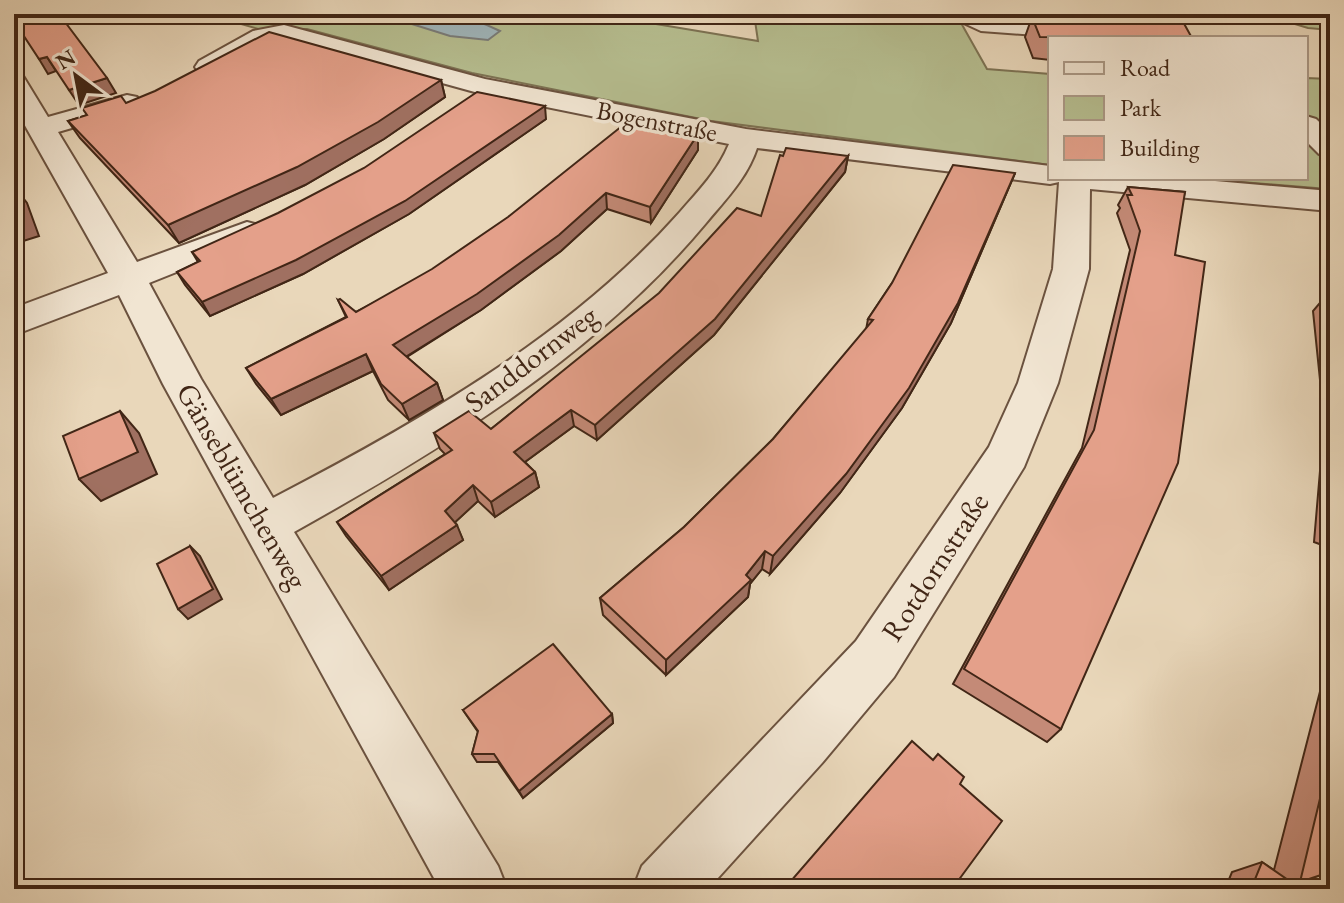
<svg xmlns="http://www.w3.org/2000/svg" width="1344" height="903" font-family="'EB Garamond',serif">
	<rect width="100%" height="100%" fill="#e9d7ba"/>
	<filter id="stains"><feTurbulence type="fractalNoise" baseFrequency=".0025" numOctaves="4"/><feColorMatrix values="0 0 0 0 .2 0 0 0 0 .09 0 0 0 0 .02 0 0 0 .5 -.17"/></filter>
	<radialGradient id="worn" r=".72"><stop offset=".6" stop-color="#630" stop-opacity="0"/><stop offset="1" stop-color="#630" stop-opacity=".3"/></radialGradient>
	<g fill="#b6be90" stroke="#7c7253" stroke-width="2">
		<polygon points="206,14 380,14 475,18 457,14 596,14 758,41 754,14 956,14 987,69 1050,74 1050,165 711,121 472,73 307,29 262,30"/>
		<polygon points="1262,14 1286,14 1316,21 1309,14 1330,14 1330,30 1308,28"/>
		<polygon points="1306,78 1330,79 1330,138 1306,116"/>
		<polygon points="1306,138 1330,162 1328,189 1191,178 1306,178"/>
	</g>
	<path fill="#9fb6bc" stroke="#797c7a" stroke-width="2" d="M380,14c47,0 77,-5 120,17l-12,9 -38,-4z"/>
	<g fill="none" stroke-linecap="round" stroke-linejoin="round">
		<defs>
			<g id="minor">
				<polygon points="951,14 1176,31 1185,33 1188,38 1075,38 981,31 955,19"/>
				<path d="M284,25l201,54 261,50 304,37v12h131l149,13v20l-240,-22 -1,80 -31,114 -34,84 -130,210 -72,86 -114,126h-75l9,-23 214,-225 133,-194 29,-64 35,-114 6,-87 -9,2 -293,-36c-10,30 -31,51 -51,75 -111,133 -262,225 -412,309l204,334 9,23h-67l-277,-505 -44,-89 -105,40v-27l94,-35 -94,-167v-32l9,2 25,41 79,-22 10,2 4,6 -4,6 -79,23 79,130 110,-40 12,3 5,7 -5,7 -110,44 52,96 72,119c146,-76 297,-162 407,-286 19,-22 38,-41 49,-68l-247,-50 -199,-55c-28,6 -56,41 -84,34l-4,-6 4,-6 54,-30z"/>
				<polygon points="1306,116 1316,119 1330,132 1330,157 1319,154 1306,141"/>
			</g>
		</defs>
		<use href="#minor" stroke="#6b523f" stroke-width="4"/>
		<use href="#minor" fill="#f1e5d2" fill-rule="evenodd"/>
	</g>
	<g fill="#c48a77" stroke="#412616" stroke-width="2">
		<polygon points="1020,14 1170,14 1167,20 1050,38 1050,60 1033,58 1025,37 1032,17 1021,16"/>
		<polygon points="441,80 445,97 384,139 305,185 179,243 80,138 68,121 126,103"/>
		<polygon points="546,119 409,214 303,274 210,316 185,285 177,272 198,262 192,252"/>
		<polygon points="698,134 698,150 651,223 607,209 561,251 481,310 407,357 437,383 443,400 409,420 388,400 373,371 281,415 256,384 246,368 346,317 338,300 356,312"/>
		<polygon points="848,156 845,172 714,335 597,440 574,426 525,462 535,472 539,487 495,517 478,501 455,522 463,540 389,590 346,536 337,522 445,454 440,449 434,433 491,429 761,216"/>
		<polygon points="1015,173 951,323 902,408 840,493 770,574 762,569 750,584 748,597 666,675 603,615 600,598 684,527 773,439 866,330 868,319 892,283"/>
		<polygon points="1128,187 1185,192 1061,729 1047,742 953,684 1082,448 1130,250 1117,213 1120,208 1118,205"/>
		<polygon points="1330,291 1330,548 1314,542 1321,459 1320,380 1313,311"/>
		<polygon points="1330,624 1330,872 1293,884 1301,889 1225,889 1232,872 1262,862 1274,870 1324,676 1322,674"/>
		<polygon points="463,710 612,714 613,723 523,798 498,762 477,762 472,754 478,732"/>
	</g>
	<g fill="#a07061" stroke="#412616" stroke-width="2">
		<polygon points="47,57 56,71 48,74 39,59"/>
		<polygon points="107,78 116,93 79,105 69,90"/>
		<polygon points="441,80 445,97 384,139 305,185 179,243 168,225"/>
		<polygon points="545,106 546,119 409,214 303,274 210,316 202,302"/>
		<polygon points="698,134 698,150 651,223 650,207"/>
		<polygon points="848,156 845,172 714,335 597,440 595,425"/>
		<polygon points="1015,173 951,323 902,408 840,493 770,574 773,556"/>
		<polygon points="14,186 27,203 39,236 14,244"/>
		<polygon points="606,193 607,209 561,251 481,310 399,361 393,345"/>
		<polygon points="366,354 373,371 281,415 271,399"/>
		<polygon points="437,383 443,400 409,420 402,404"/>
		<polygon points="571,410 574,426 518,467 514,452"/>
		<polygon points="120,411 139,433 157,474 101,501 79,479"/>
		<polygon points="535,472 539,487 495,517 491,502"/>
		<polygon points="473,485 478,501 451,526 445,511"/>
		<polygon points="457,525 463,540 389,590 381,576"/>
		<polygon points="190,546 200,556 222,599 188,619 178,609"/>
		<polygon points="765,551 762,569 750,584 748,597 666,675 666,660 746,575"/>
		<polygon points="612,714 613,723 523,798 519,791"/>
	</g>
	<g fill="#e4a08a" stroke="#412616" stroke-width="2">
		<polygon points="14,14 59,14 107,78 69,90 47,57 39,59 14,21"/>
		<polygon points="1032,17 1083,20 1182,20 1192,38 1040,37"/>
		<polygon points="269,32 441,80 378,122 297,167 168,225 68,121 87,115 82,108 121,96 126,103 155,91"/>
		<polygon points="477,92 545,106 405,201 296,260 202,302 177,272 200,261 192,252 278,213 364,168"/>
		<polygon points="632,118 698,134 650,207 606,193 559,235 477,294 393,345 437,383 402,404 381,384 366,354 271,399 246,368 347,317 338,300 340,299 356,312 432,269 508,217"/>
		<polygon points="786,148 848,156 715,319 595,425 571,410 514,452 535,472 491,502 473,485 445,511 457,525 381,576 337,522 452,450 434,433 469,411 491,429 659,293 737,208 761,216 780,155 783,156"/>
		<polygon points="953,165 1015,173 958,303 909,388 846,474 773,556 765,551 746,575 751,580 666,660 600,598 684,527 773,439 873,320 868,319 892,283"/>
		<polygon points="1128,187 1185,192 1175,255 1205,262 1178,463 1061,729 964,669 1094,430 1140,231 1127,195 1132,195"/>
		<polygon points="14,192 22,213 14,216"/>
		<polygon points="120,411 138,452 79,479 63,436"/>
		<polygon points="190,546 213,589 178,609 157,564"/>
		<polygon points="553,644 612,714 519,791 494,754 472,754 478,731 463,710"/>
		<polygon points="912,741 933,760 938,754 964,777 960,784 1002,821 952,889 784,889"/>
		<polygon points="1330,757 1330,872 1300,882"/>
		<polygon points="1262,862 1301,889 1251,889"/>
	</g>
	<g text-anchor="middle" stroke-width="7" stroke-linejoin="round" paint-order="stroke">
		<g font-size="26" fill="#412616" stroke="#f1e5d2">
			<text transform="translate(657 121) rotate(11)" y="9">Bogenstraße</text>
		</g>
		<g font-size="30" fill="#412616" stroke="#f1e5d2">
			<text transform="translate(531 359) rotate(-37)" y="10">Sanddornweg</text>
			<text transform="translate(242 486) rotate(60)" y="10">Gänseblümchenweg</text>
			<text transform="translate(935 567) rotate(-57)" y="10">Rotdornstraße</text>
		</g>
	</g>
	<rect width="1344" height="903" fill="none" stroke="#e9d7ba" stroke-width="48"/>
	<rect x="16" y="16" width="1312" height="871" fill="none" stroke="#412616" stroke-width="4"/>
	<rect x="24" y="24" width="1296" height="855" fill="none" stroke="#412616" stroke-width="2"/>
	<rect x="1048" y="36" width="260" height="144" fill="#f1e5d2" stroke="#ab9987" stroke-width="2"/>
	<rect x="1064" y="62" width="40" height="12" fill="#f1e5d2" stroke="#ab9987" stroke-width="2"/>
	<text x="1120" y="76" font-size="24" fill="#412616">Road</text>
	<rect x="1064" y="96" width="40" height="24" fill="#b6be90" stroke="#ab9987" stroke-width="2"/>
	<text x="1120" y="116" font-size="24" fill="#412616">Park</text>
	<rect x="1064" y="136" width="40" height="24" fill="#e4a08a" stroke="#ab9987" stroke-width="2"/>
	<text x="1120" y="156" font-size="24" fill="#412616">Building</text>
	<g transform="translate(76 76) rotate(328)" stroke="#f1e5d2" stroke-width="6" paint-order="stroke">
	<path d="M0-6L14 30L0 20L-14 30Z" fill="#412616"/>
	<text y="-12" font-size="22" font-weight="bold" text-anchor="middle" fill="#412616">N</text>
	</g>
	<rect width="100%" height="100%" filter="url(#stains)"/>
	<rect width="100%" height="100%" fill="url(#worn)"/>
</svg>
